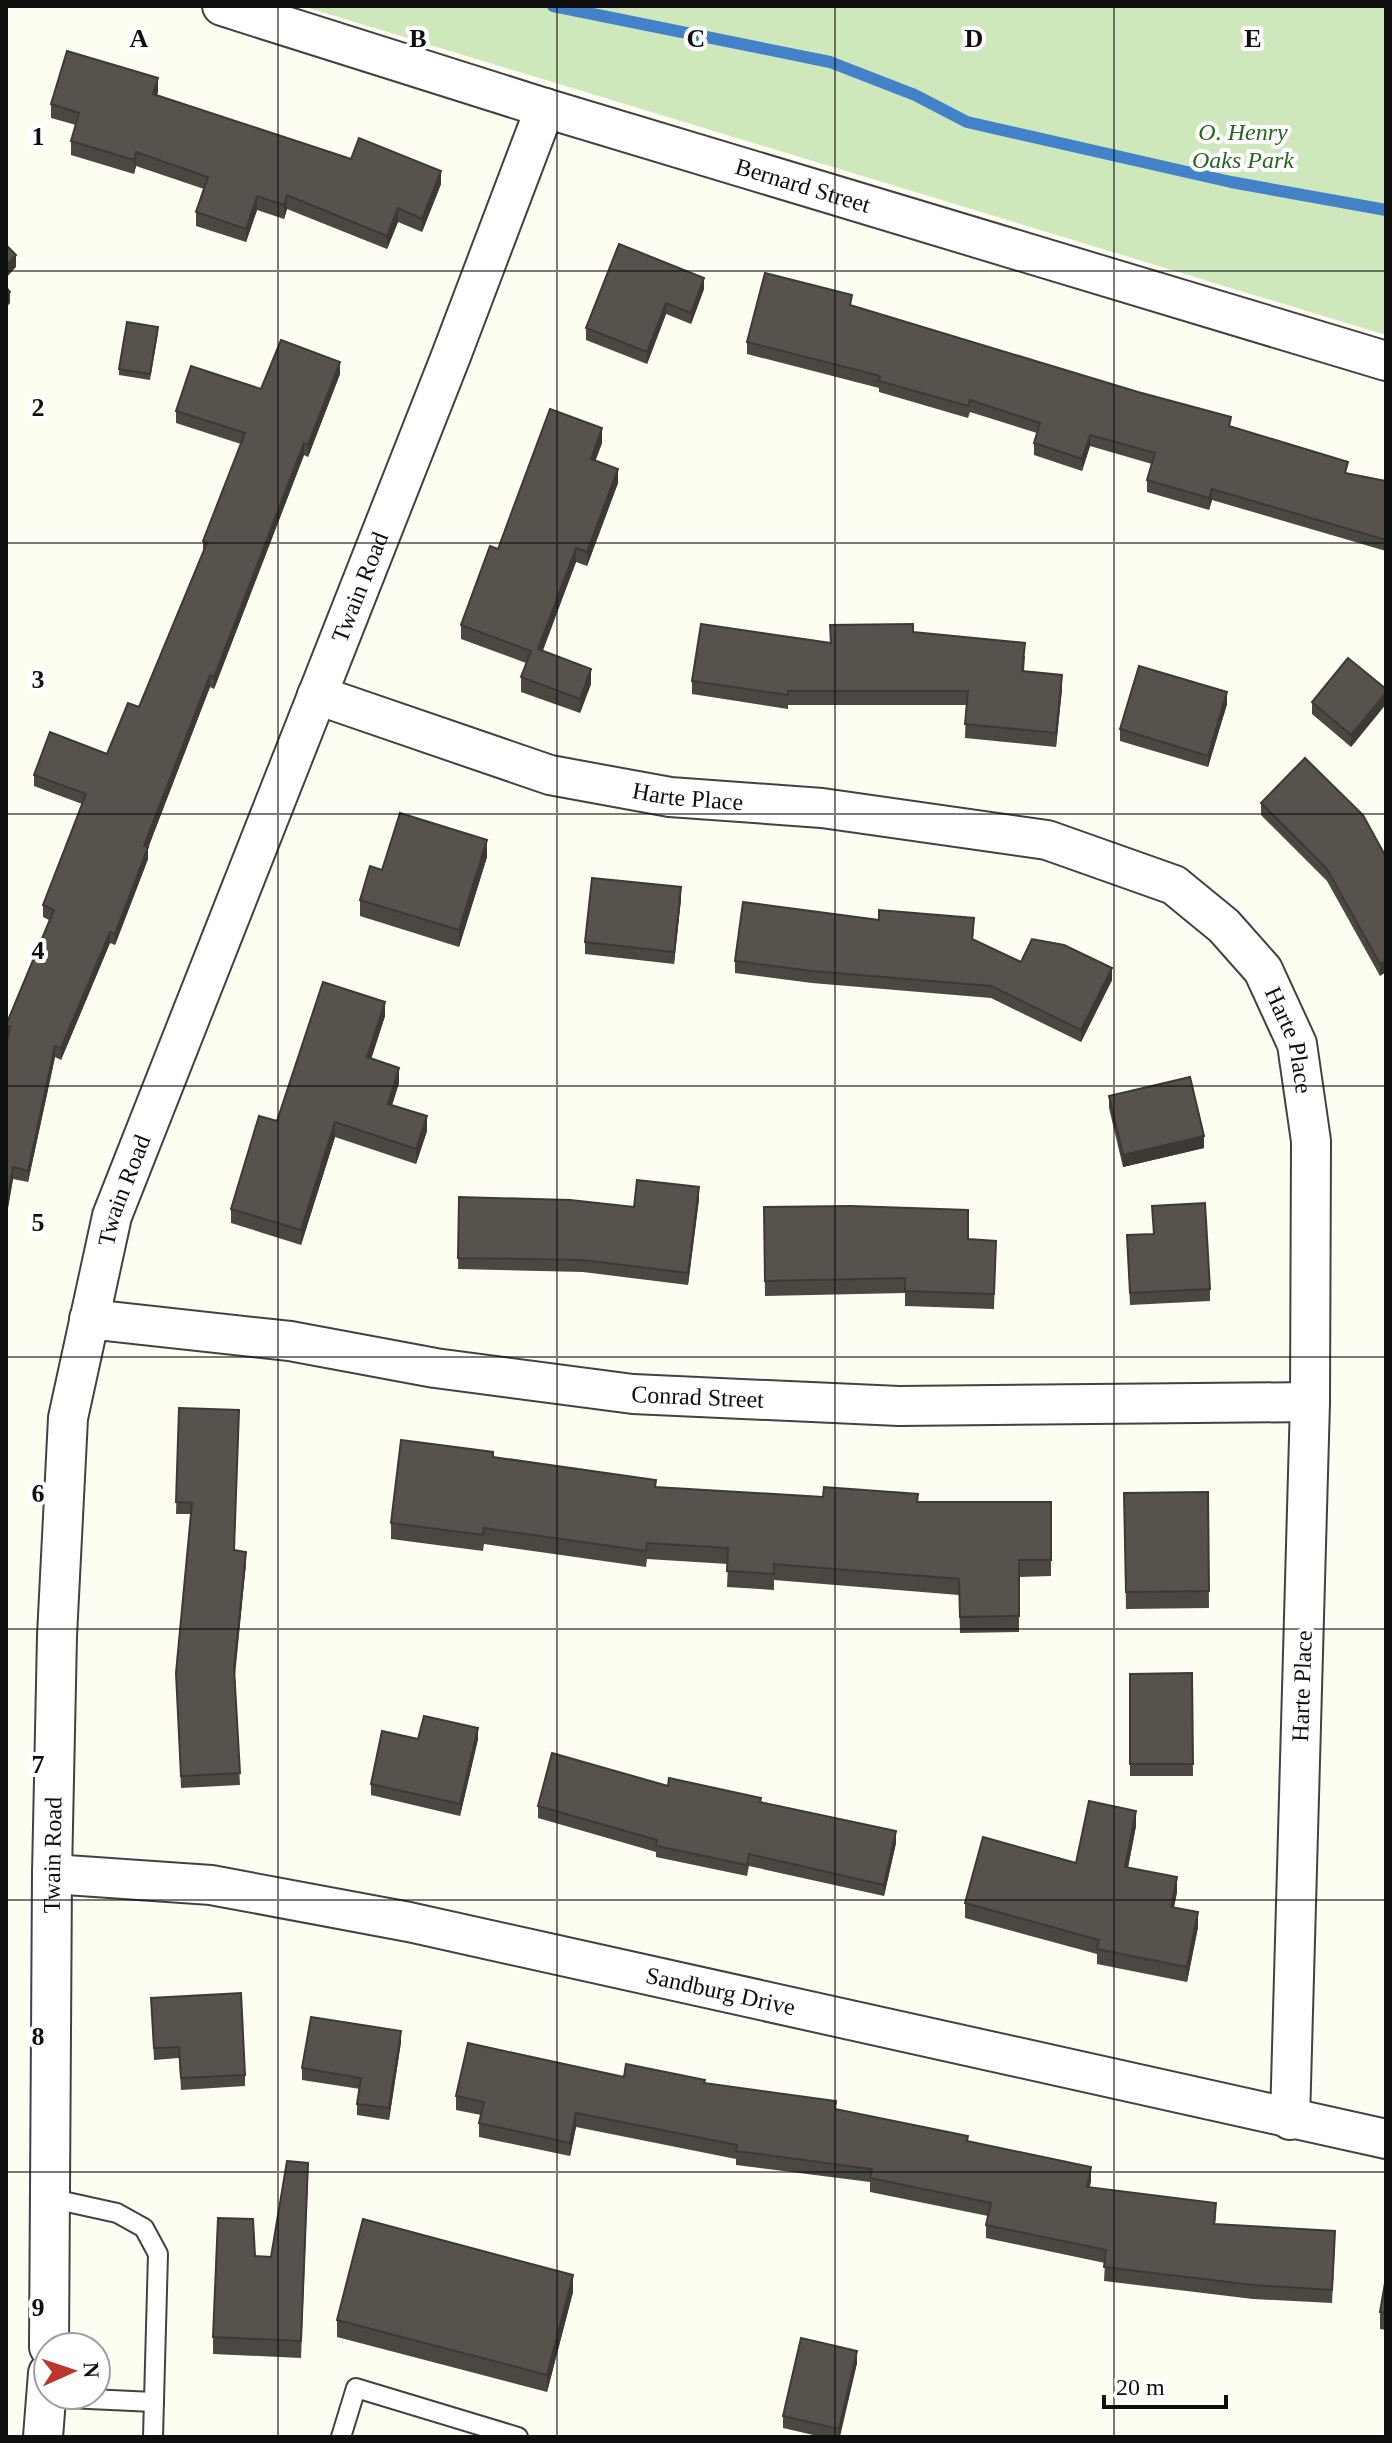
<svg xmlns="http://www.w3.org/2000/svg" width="1392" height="2443" font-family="'Times New Roman',serif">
	<rect width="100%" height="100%" fill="#fefdf2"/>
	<polygon fill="#cee8bc" points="302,6 1386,6 1386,335"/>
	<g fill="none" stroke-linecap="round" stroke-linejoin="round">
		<polyline stroke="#4382c8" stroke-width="12" points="553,6 830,62 915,95 967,122 1231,182 1386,210"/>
		<defs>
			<g id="lane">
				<polyline points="49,2198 117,2213 144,2228 158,2254 153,2437"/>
				<polyline points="46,2397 154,2402"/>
				<polyline points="341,2437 356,2388 518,2437"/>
			</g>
			<g id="street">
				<path id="s1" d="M222,6l323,102 841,253"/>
				<path id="s2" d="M317,695l233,80 120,22 152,11 225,32 127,45 50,41 39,44 34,74 14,97 -1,261 -20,718"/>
				<path id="s3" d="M89,1319l201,22 145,27 198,26 266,12 411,-4"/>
				<path id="s4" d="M52,1874l159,11 198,37 977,217"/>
				<path id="s5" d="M49,2347l3,-473 5,-238 11,-218 44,-202 339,-860 94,-248"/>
				<polyline points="43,2437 48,2373"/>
			</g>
		</defs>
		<use href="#lane" stroke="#424242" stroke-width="22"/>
		<use href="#street" stroke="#424242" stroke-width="42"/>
		<use href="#lane" stroke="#fff" stroke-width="18"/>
		<use href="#street" stroke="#fff" stroke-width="38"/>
	</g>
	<g fill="#4b4741">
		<polygon points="158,92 157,95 351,159 441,184 422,232 398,222 387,249 287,209 284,219 257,210 246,242 196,226 196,212 204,189 136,166 134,174 71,155 71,141 76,125 51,118 51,104"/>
		<polygon points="704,289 691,324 666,314 647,364 586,340 586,328"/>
		<polygon points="852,305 1231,427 1348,473 1386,481 1386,551 1212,500 1209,510 1147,492 1147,480 1152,464 1090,446 1082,471 1034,455 1034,443 1037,433 970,412 968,418 879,392 879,388 747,354 747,342"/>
		<polygon points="158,333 150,380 119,375 119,369"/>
		<polygon points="340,374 308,457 304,455 214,689 210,687 148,848 148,859 115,945 110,943 61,1060 55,1057 28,1182 13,1179 6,1219 6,1045 8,1038 6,1037 6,1025 49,920 43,917 43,905 82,804 34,786 34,775 107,754 139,707 203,553 203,541 241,444 176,423 176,411 261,389"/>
		<polygon points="602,443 595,461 618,483 587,566 576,562 542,651 591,684 580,713 521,692 521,677 526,663 461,639 461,625 498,549"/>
		<polygon points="913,632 1025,656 1024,671 1062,689 1056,747 965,738 966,705 788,705 788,709 692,694 692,681 830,643"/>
		<polygon points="1386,689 1386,704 1351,747 1312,714 1312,702"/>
		<polygon points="1227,704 1208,767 1120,741 1120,729"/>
		<polygon points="1261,803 1386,857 1380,976 1327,881 1261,815"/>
		<polygon points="487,857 459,947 360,916 360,900 382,870"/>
		<polygon points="681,899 674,964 585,954 585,942"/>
		<polygon points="879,920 974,929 973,939 1021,962 1112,980 1081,1042 991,998 812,983 735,973 735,961"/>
		<polygon points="385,1016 371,1059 399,1083 392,1105 427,1131 416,1164 335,1137 301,1245 231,1223 231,1209 277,1121"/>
		<polygon points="1109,1096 1204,1148 1123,1167 1109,1108"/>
		<polygon points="459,1197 634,1207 699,1199 688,1285 583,1272 458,1269"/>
		<polygon points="764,1207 968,1239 996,1241 994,1309 905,1306 905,1293 765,1296"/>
		<polygon points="1127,1235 1210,1289 1210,1301 1130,1305"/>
		<polygon points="179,1408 234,1551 246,1563 235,1676 240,1785 181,1788 176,1673 191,1514 176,1514"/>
		<polygon points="493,1457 656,1487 918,1502 1051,1502 1051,1576 1019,1577 1019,1632 960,1633 959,1595 774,1580 774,1590 727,1587 728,1564 647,1559 646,1567 484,1544 483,1551 391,1539 391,1523"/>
		<polygon points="1208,1492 1209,1608 1126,1609 1124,1493"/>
		<polygon points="1192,1673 1193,1776 1130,1776 1130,1674"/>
		<polygon points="418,1739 478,1739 460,1816 371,1795 371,1784"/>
		<polygon points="668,1786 761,1802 896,1843 884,1896 749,1866 747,1876 656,1857 656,1852 538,1818 538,1806"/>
		<polygon points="1136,1826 1128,1868 1177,1892 1174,1907 1198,1927 1187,1982 1097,1964 1097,1954 965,1918 965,1903 1076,1863"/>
		<polygon points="151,1998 245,2075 245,2086 181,2090 179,2058 154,2060"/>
		<polygon points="401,2042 389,2120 357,2115 357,2104 360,2089 302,2080 302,2068"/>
		<polygon points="624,2077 705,2083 836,2109 968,2141 1091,2181 1089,2188 1216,2216 1215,2224 1335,2245 1332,2303 1253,2299 1104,2281 1105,2263 986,2238 986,2225 988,2216 870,2192 870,2182 736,2165 736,2159 576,2127 570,2156 479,2137 479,2123 481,2115 456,2110 456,2096"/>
		<polygon points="308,2180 301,2358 213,2354 213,2337 255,2256 271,2257"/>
		<polygon points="1386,2277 1386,2330 1380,2329 1380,2312"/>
		<polygon points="573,2292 547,2392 337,2337 337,2320"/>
		<polygon points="857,2363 840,2437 822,2437 783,2428 783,2416"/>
	</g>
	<g fill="#3d3935">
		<polygon points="158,78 158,92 153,108 153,94"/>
		<polygon points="136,152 136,166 134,174 134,160"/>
		<polygon points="441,171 441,184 422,232 422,219"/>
		<polygon points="287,195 287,209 284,219 284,205"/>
		<polygon points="257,196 257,210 246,242 246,229"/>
		<polygon points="398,208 398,222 387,249 387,236"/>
		<polygon points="16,255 16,267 6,278 6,266"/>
		<polygon points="704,278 704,289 691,324 691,313"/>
		<polygon points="10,292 10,303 6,308 6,296"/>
		<polygon points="666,303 666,314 647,364 647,352"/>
		<polygon points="340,362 340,374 308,457 308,445"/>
		<polygon points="602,428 602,443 591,473 591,459"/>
		<polygon points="1090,435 1090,446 1082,471 1082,459"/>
		<polygon points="304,443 304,455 214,689 214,677"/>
		<polygon points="618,469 618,483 587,566 587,552"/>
		<polygon points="1212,489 1212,500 1209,510 1209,498"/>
		<polygon points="576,548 576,562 538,664 538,649"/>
		<polygon points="591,669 591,684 580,713 580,699"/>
		<polygon points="210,675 210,687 148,848 148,859 115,945 115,934 144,846"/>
		<polygon points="1062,675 1062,689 1056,747 1056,733"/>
		<polygon points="1227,692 1227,704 1208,767 1208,756"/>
		<polygon points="1386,693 1386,704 1351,747 1351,735"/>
		<polygon points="487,840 487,857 459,947 459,930"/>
		<polygon points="681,887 681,899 674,964 674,952"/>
		<polygon points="110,932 110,943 61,1060 61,1048"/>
		<polygon points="1386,961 1386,972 1380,976 1380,964"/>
		<polygon points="1112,968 1112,980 1081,1042 1081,1030"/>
		<polygon points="385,1002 385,1016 367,1072 367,1057"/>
		<polygon points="55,1046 55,1057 28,1182 28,1171"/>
		<polygon points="399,1068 399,1083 388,1118 388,1104"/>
		<polygon points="427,1116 427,1131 416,1164 416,1149"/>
		<polygon points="335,1122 335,1137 301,1245 301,1230"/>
		<polygon points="1204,1136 1204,1148 1123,1167 1123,1155"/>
		<polygon points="13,1167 13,1179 6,1219 6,1208"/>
		<polygon points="699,1187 699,1199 688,1285 688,1273"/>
		<polygon points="246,1552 246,1563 234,1680 234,1668"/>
		<polygon points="478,1728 478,1739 460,1816 460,1804"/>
		<polygon points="1136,1811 1136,1826 1125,1882 1125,1867"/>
		<polygon points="896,1831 896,1843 884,1896 884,1885"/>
		<polygon points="1177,1877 1177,1892 1171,1922 1171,1907"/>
		<polygon points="1198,1912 1198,1927 1187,1982 1187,1967"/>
		<polygon points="401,2031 401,2042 389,2120 389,2108"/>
		<polygon points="576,2113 576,2127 570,2156 570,2143"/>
		<polygon points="1091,2167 1091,2181 1087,2201 1087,2187"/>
		<polygon points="573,2275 573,2292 547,2392 547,2375"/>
		<polygon points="857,2351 857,2363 839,2437 839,2429"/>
	</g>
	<g fill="#57524c" stroke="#3d3935" stroke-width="2">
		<polygon points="67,51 158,78 153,94 351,159 359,138 441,171 422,219 398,208 387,236 287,195 284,205 257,196 246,229 196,212 208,177 136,152 134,160 71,141 79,113 51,104"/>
		<polygon points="619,244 704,278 691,313 666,303 647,352 586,328"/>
		<polygon points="6,245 16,255 6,266"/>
		<polygon points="765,273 852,295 850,305 1138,392 1231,417 1229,426 1348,462 1345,473 1386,481 1386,540 1212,489 1209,498 1147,480 1155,453 1090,435 1082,459 1034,443 1040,423 970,400 968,406 879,381 880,376 747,342"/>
		<polygon points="6,287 10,292 6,296"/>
		<polygon points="127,322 158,327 150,374 119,369"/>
		<polygon points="281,340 340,362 308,445 304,443 214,677 210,675 144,846 148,847 115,934 110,932 61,1048 55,1046 28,1171 13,1167 6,1208 6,1045 10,1027 6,1025 54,910 43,905 86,794 34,775 50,732 107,754 128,703 139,707 207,543 203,541 245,433 176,411 191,366 261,389"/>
		<polygon points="550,409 602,428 591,459 618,469 587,552 576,548 538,649 591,669 580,699 521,677 531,651 461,625 490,546 498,549"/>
		<polygon points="701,624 831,643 830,625 913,624 913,632 1025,643 1022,671 1062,675 1056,733 965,724 968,691 788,691 788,695 692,681"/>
		<polygon points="1348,658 1386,689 1386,693 1351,735 1312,702"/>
		<polygon points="1139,666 1227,692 1208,756 1120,729"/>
		<polygon points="1305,758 1363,815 1386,857 1386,961 1380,964 1327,869 1261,803"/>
		<polygon points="400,813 487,840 459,930 360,900 370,866 382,870"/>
		<polygon points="592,878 681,887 674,952 585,942"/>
		<polygon points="743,902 879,920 879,910 974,918 972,939 1021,962 1032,939 1064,945 1112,968 1081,1030 991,986 812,971 735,961"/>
		<polygon points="323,982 385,1002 367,1057 399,1068 388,1104 427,1116 416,1149 335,1122 301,1230 231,1209 259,1116 277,1121"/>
		<polygon points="1190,1077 1204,1136 1123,1155 1109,1096"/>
		<polygon points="637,1180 699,1187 688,1273 583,1260 458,1258 459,1197 570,1200 634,1207"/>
		<polygon points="1205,1203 1210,1289 1130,1293 1127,1235 1154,1234 1152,1206"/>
		<polygon points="851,1206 968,1210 968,1239 996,1241 994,1294 905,1291 905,1278 765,1281 764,1207"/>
		<polygon points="179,1408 239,1410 234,1550 246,1552 234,1668 240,1773 181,1776 176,1673 192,1503 176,1502"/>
		<polygon points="401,1440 493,1452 493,1457 656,1480 655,1487 823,1497 824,1487 918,1494 917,1502 1051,1502 1051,1560 1019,1560 1019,1616 960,1617 959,1579 774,1564 774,1574 727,1571 728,1548 647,1543 646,1551 484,1528 483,1535 391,1523"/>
		<polygon points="1208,1492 1209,1591 1126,1592 1124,1493"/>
		<polygon points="1192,1673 1193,1764 1130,1764 1130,1674"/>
		<polygon points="424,1716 478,1728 460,1804 371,1784 382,1731 418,1739"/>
		<polygon points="552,1753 668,1786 669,1778 761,1798 760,1802 896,1831 884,1885 749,1854 747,1865 656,1846 657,1840 538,1806"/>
		<polygon points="1089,1801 1136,1811 1125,1867 1177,1877 1171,1907 1198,1912 1187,1967 1097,1949 1099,1940 965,1903 983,1837 1076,1863"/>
		<polygon points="241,1993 245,2075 181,2078 179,2047 154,2048 151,1998"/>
		<polygon points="311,2017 401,2031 389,2108 357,2104 361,2078 302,2068"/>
		<polygon points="468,2043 624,2077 626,2064 705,2080 704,2083 836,2101 835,2109 968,2136 967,2141 1091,2167 1087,2187 1216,2203 1214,2224 1335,2231 1332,2290 1253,2285 1104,2267 1106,2250 986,2225 991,2203 870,2178 872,2169 736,2151 737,2145 576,2113 570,2143 479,2123 484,2102 456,2096"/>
		<polygon points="287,2161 308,2163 301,2341 213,2337 218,2218 253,2219 255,2256 271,2257"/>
		<polygon points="363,2219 573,2275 547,2375 337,2320"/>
		<polygon points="1386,2277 1386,2313 1380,2312"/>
		<polygon points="801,2338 857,2351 839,2429 783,2416"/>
	</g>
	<path fill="none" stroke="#0f0f0f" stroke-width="2" stroke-opacity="0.55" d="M278,6v2431M557,6v2431M835,6v2431M1114,6v2431M6,271h1380M6,543h1380M6,814h1380M6,1086h1380M6,1357h1380M6,1629h1380M6,1900h1380M6,2172h1380"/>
	<g text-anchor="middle" stroke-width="8" stroke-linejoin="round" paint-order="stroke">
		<g font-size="24" font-style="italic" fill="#276522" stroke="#fff">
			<text x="1243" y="140">O. Henry<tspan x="1243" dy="28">Oaks Park</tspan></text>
		</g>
		<g font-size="24" fill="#0f0f0f" stroke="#fff">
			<text dy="8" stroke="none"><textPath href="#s1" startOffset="608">Bernard Street</textPath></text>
			<text dy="8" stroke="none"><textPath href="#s5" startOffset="1812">Twain Road</textPath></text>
			<text dy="8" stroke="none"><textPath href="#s2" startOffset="386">Harte Place</textPath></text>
			<text dy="8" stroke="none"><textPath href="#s2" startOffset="1082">Harte Place</textPath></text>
			<text dy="8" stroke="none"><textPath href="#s5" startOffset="1164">Twain Road</textPath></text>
			<text dy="8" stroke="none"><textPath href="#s3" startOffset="614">Conrad Street</textPath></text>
			<text transform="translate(1302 1686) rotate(-88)" y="8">Harte Place</text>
			<text dy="8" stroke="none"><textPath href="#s5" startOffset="492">Twain Road</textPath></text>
			<text dy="8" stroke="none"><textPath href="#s4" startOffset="680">Sandburg Drive</textPath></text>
		</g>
	</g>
	<g font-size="26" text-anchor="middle" font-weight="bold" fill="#0f0f0f" stroke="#fff" stroke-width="8" stroke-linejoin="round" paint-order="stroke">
		<text x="139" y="47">A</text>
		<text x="418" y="47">B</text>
		<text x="696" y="47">C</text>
		<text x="974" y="47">D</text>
		<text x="1253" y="47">E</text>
		<text x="38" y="145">1</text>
		<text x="38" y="416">2</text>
		<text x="38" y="688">3</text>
		<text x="38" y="959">4</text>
		<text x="38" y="1231">5</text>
		<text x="38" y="1502">6</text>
		<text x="38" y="1773">7</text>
		<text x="38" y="2045">8</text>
		<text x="38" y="2316">9</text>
	</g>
	<rect width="1392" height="2443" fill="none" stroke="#0f0f0f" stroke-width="16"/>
	<g transform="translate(72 2371) rotate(87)"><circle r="38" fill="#ffffff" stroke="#9f9f9f" stroke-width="2"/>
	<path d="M0-6L14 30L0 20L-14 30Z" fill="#ba372c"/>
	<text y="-12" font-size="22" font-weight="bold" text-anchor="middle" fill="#0f0f0f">N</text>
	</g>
	<path d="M1104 2395v12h122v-12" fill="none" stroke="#0f0f0f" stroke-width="4"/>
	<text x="1116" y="2395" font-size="24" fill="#0f0f0f" stroke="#ffffff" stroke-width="6" paint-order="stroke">20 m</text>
</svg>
